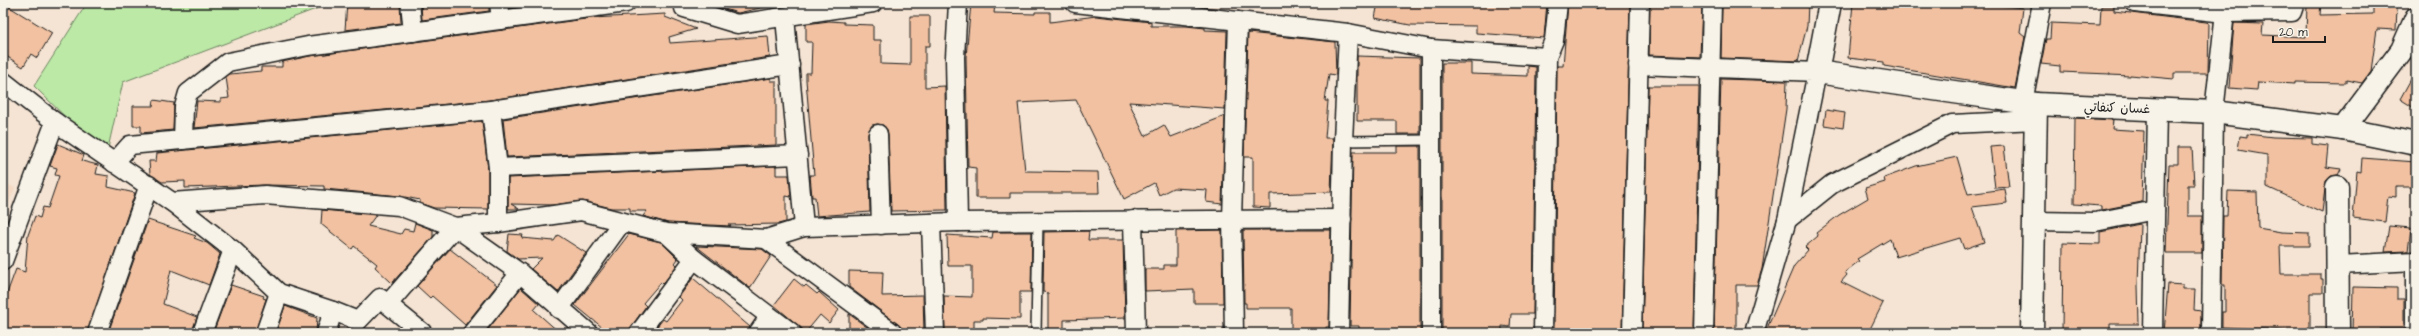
<svg xmlns="http://www.w3.org/2000/svg" width="2419" height="336" font-family="'Architects Daughter','Playpen Sans Arabic',sans-serif">
	<rect width="100%" height="100%" fill="#f5e4d3"/>
	<filter id="ink" filterUnits="userSpaceOnUse"><feTurbulence type="fractalNoise" baseFrequency=".025" numOctaves="2"/><feDisplacementMap in="SourceGraphic" scale="8" xChannelSelector="R" yChannelSelector="G"/><feConvolveMatrix kernelMatrix="1 2 1 2 8 2 1 2 1" color-interpolation-filters="sRGB"/></filter>
	<g filter="url(#ink)">
		<polygon fill="#f4dac4" points="3,182 15,188 3,216"/>
		<polygon fill="#bce9a6" stroke="#6c8261" points="87,3 323,3 321,7 123,82 106,157 34,86"/>
		<g fill="#f1c1a1" stroke="#1c1c1c">
			<polygon points="3,3 52,33 37,58 31,54 23,67 3,54"/>
			<polygon points="347,3 400,3 401,23 345,30"/>
			<polygon points="465,3 489,3 489,11 422,20 421,4"/>
			<polygon points="510,3 548,3 510,8"/>
			<polygon points="704,3 768,3 769,6 738,13"/>
			<polygon points="971,3 995,4 994,13 1035,14 1035,12 1050,12 1050,22 1096,16 1151,22 1151,26 1186,26 1205,28 1205,30 1227,31 1225,109 1129,102 1145,136 1164,125 1171,137 1225,116 1222,204 1206,202 1207,190 1173,188 1159,195 1154,183 1124,199 1076,100 1018,103 1025,171 1098,172 1099,193 1010,193 1010,198 976,198 976,168 968,167 966,57"/>
			<polygon points="1378,3 1547,3 1544,38 1476,33 1476,26 1410,25 1375,18"/>
			<polygon points="1568,3 1595,3 1595,9 1613,3 1630,3 1622,333 1554,333 1557,66 1563,66"/>
			<polygon points="1650,3 1702,3 1700,57 1649,55"/>
			<polygon points="1722,3 1808,3 1807,26 1798,61 1721,58"/>
			<polygon points="1853,3 1980,3 2023,8 2020,33 2025,37 2015,88 1884,66 1884,62 1848,58"/>
			<polygon points="2307,3 2321,3 2320,15 2373,14 2373,6 2397,7 2396,30 2377,29 2371,71 2362,83 2346,80 2346,83 2295,82 2295,84 2258,82 2257,90 2229,88 2234,23 2263,24 2262,35 2306,37"/>
			<polygon points="2101,6 2114,6 2114,11 2206,22 2209,23 2208,73 2174,73 2174,79 2130,75 2130,76 2110,75 2110,74 2060,72 2060,66 2041,64 2046,39 2050,39 2051,23 2100,25"/>
			<polygon points="665,14 665,17 696,29 669,37 670,43 768,36 770,57 490,100 194,128 197,101 221,102 221,99 229,98 226,77 230,74 261,71 261,67 282,67 282,62 310,56 593,18"/>
			<polygon points="910,16 930,16 930,46 925,46 925,87 945,86 947,210 891,211 888,134 883,125 877,124 872,125 868,134 870,212 817,216 815,197 812,197 810,175 814,175 806,80 806,73 811,73 812,42 806,42 806,24 829,21 844,22 844,24 873,25 873,40 881,40 881,64 910,65"/>
			<polygon points="1248,33 1335,42 1336,75 1329,74 1325,101 1328,101 1325,138 1333,138 1331,192 1270,194 1270,208 1253,207 1253,157 1244,157"/>
			<polygon points="1357,56 1420,58 1420,134 1397,134 1397,121 1357,121"/>
			<polygon points="1442,63 1471,63 1471,74 1528,76 1528,66 1536,67 1533,314 1511,314 1510,327 1502,326 1502,333 1442,333"/>
			<polygon points="2416,70 2416,109 2400,99"/>
			<polygon points="771,78 771,81 776,81 776,145 507,157 503,119"/>
			<polygon points="1721,79 1787,81 1786,109 1762,269 1757,285 1736,285 1736,333 1714,333"/>
			<polygon points="1648,86 1699,86 1694,333 1642,333"/>
			<polygon points="154,100 174,103 173,130 141,133 141,126 133,126 133,106 153,106"/>
			<polygon points="1826,110 1845,113 1843,128 1824,125"/>
			<polygon points="2075,118 2113,120 2112,129 2144,131 2142,202 2101,210 2101,206 2074,204"/>
			<polygon points="482,121 488,169 488,209 434,208 420,203 420,200 400,196 324,189 324,186 264,185 185,188 185,181 162,182 150,174 149,161 156,161 157,153"/>
			<polygon points="2247,134 2273,137 2312,138 2312,144 2328,146 2326,167 2341,169 2338,175 2331,176 2326,181 2322,212 2267,187 2267,155 2238,150 2240,136 2247,137"/>
			<polygon points="58,144 84,155 82,161 98,165 96,174 109,176 108,187 135,193 87,333 3,333 3,304 16,269 25,272 28,235 35,216 40,218 43,207 48,208 59,176 55,175 57,168 50,166"/>
			<polygon points="1397,146 1420,146 1420,333 1359,333 1359,326 1350,326 1353,152 1397,152"/>
			<polygon points="2004,146 2009,187 1995,188 1990,147"/>
			<polygon points="2178,147 2192,147 2194,185 2188,185 2188,216 2202,216 2202,253 2166,253 2169,164 2178,164"/>
			<polygon points="1957,157 1968,194 2005,189 2007,203 1972,207 1984,242 1964,249 1960,238 1896,257 1890,239 1857,259 1859,261 1845,272 1847,275 1841,282 1883,303 1868,333 1765,333 1794,266 1808,250 1805,247 1818,236 1816,233 1839,215 1868,198 1865,188 1885,182 1884,178 1916,166"/>
			<polygon points="2362,158 2416,162 2416,187 2396,187 2396,197 2388,196 2385,222 2353,218 2357,171 2361,172"/>
			<polygon points="776,166 776,175 789,175 791,197 786,196 786,222 778,224 728,225 731,226 668,223 643,216 647,211 630,211 630,208 611,208 583,201 552,205 511,204 519,209 508,209 508,178"/>
			<polygon points="2228,191 2257,192 2258,228 2281,232 2309,233 2309,246 2280,246 2281,274 2321,274 2321,279 2323,279 2323,293 2310,293 2310,327 2308,327 2308,331 2222,327 2222,312 2225,312 2225,285 2222,285 2223,216 2227,216"/>
			<polygon points="322,210 376,215 368,226 401,234 404,229 413,231 415,223 433,230 433,237 392,283 375,267 377,264 354,246 352,249 321,224"/>
			<polygon points="148,220 196,236 194,238 207,243 220,254 209,285 171,270 163,304 197,317 192,333 108,333"/>
			<polygon points="2140,224 2138,285 2139,324 2110,324 2110,333 2062,333 2063,243 2100,244 2100,232"/>
			<polygon points="2389,226 2411,228 2408,251 2385,252"/>
			<polygon points="1222,230 1223,303 1194,303 1194,289 1145,291 1145,269 1164,269 1164,265 1176,265 1176,231"/>
			<polygon points="1243,230 1331,230 1329,327 1326,327 1326,333 1291,332 1291,308 1246,308 1246,303 1244,303"/>
			<polygon points="1089,231 1088,240 1123,240 1125,318 1064,320 1064,331 1048,331 1048,293 1043,292 1044,232"/>
			<polygon points="993,232 1032,232 1031,292 1020,292 1020,319 983,318 983,320 974,320 974,333 945,333 944,296 972,297 972,266 948,266 947,235 992,238"/>
			<polygon points="509,234 523,235 522,238 554,241 558,235 586,253 558,292 531,269 542,258 518,259 507,251"/>
			<polygon points="629,234 661,242 678,259 675,263 677,265 663,284 661,282 643,303 646,306 631,327 629,333 609,333 575,305"/>
			<polygon points="696,246 762,249 771,256 750,288"/>
			<polygon points="450,249 497,285 465,325 432,296 430,298 417,286"/>
			<polygon points="849,271 883,272 882,296 923,295 924,333 903,333 899,325 849,287"/>
			<polygon points="693,278 750,327 748,333 652,333 663,319 666,321 682,300 679,297"/>
			<polygon points="794,279 804,287 806,285 817,294 819,292 839,310 829,323 820,315 806,332 774,305"/>
			<polygon points="2168,284 2183,285 2183,289 2195,289 2194,310 2201,311 2201,333 2164,333"/>
			<polygon points="231,285 264,296 263,298 266,299 255,333 213,333"/>
			<polygon points="2353,287 2397,288 2397,299 2404,299 2404,329 2380,329 2380,333 2352,333"/>
			<polygon points="521,288 539,304 534,310 560,333 486,332"/>
			<polygon points="285,306 317,318 316,333 276,333"/>
			<polygon points="849,314 875,333 849,333"/>
		</g>
		<g fill="none" stroke-linecap="round" stroke-linejoin="round">
			<defs>
				<g id="lane">
					<polyline points="1343,141 1431,140"/>
					<polyline points="1036,333 1038,221"/>
				</g>
				<g id="street">
					<polyline points="410,3 413,32"/>
					<polyline points="499,3 501,20"/>
					<polyline points="683,3 684,8 737,24 873,3"/>
					<polyline points="958,3 955,57 958,222"/>
					<polyline points="1075,3 1348,33 1431,49 1547,57"/>
					<polyline points="2135,3 2225,13 2292,12 2295,3"/>
					<polyline points="785,17 804,227"/>
					<polyline points="1431,49 1431,333"/>
					<polyline points="1638,65 1817,72 1787,220 1832,184 1952,124 2036,120"/>
					<polyline points="3,81 55,122 172,202 233,250 279,293 333,311 358,321 380,298 423,333"/>
					<polyline points="2023,102 2042,3"/>
					<polyline points="491,110 498,168 498,223"/>
					<polyline points="878,134 881,225"/>
					<polyline points="183,140 184,107 188,93 228,62 308,46 626,3"/>
					<polyline points="114,163 130,145 491,110 790,65"/>
					<polyline points="498,168 798,155"/>
					<polyline points="172,202 265,195 399,206 455,227 498,223 581,211 666,233 766,239 804,227 958,222 1342,219"/>
					<polyline points="1133,220 1136,333"/>
					<polyline points="2034,221 2095,222 2155,210"/>
					<polyline points="931,223 935,333"/>
					<polyline points="666,233 694,259 792,333"/>
					<polyline points="766,239 893,333"/>
					<polyline points="3,261 55,122"/>
					<polyline points="2339,265 2415,261 2415,333"/>
					<polyline points="388,304 455,227 520,273 589,333"/>
					<polyline points="559,309 622,222"/>
					<polyline points="97,333 149,185"/>
					<polyline points="202,333 233,250"/>
					<polyline points="265,333 279,293"/>
					<polyline points="326,333 333,311"/>
					<polyline points="472,333 520,273"/>
					<polyline points="639,333 694,259"/>
					<polyline points="758,333 769,317"/>
					<polyline points="1234,333 1232,219 1238,21"/>
					<polyline points="1339,333 1343,141 1348,33"/>
					<polyline points="1543,333 1547,57 1554,40 1558,3"/>
					<polyline points="1632,333 1640,3"/>
					<polyline points="1704,333 1712,3"/>
					<polyline points="1754,333 1787,220"/>
					<polyline points="2153,333 2157,109"/>
					<polyline points="2211,333 2214,112 2226,3"/>
				</g>
				<g id="secondary">
					<polyline points="1830,3 1817,72 2036,104 2214,112 2343,129 2416,144"/>
					<polyline points="2343,129 2402,50 2416,18"/>
					<polyline points="2337,187 2338,333"/>
					<polyline points="2032,333 2036,104"/>
				</g>
			</defs>
			<use href="#lane" stroke="#1c1c1c" stroke-width="12"/>
			<use href="#street" stroke="#1c1c1c" stroke-width="21"/>
			<use href="#secondary" stroke="#1c1c1c" stroke-width="25"/>
			<use href="#lane" stroke="#f7f3e8" stroke-width="9"/>
			<use href="#street" stroke="#f7f3e8" stroke-width="18"/>
			<use href="#secondary" stroke="#f7f3e8" stroke-width="22"/>
		</g>
	</g>
	<g text-anchor="middle" stroke-width="3.5" stroke-linejoin="round" paint-order="stroke">
		<g font-size="13" fill="#1c1c1c" stroke="#f7f3e8">
			<text transform="translate(2117 107) rotate(2)" y="5">غسان كنفاتي</text>
		</g>
	</g>
	<rect width="2419" height="336" fill="none" stroke="#f7f3e8" stroke-width="16"/>
	<rect x="8" y="8" width="2403" height="320" fill="none" stroke="#1c1c1c" stroke-width="1.5" filter="url(#ink)"/>
	<path d="M2273 36v6h52v-6" fill="none" stroke="#1c1c1c" stroke-width="2"/>
	<text x="2279" y="36" font-size="12" fill="#1c1c1c" stroke="#f7f3e8" stroke-width="3" paint-order="stroke">20 m</text>
</svg>
